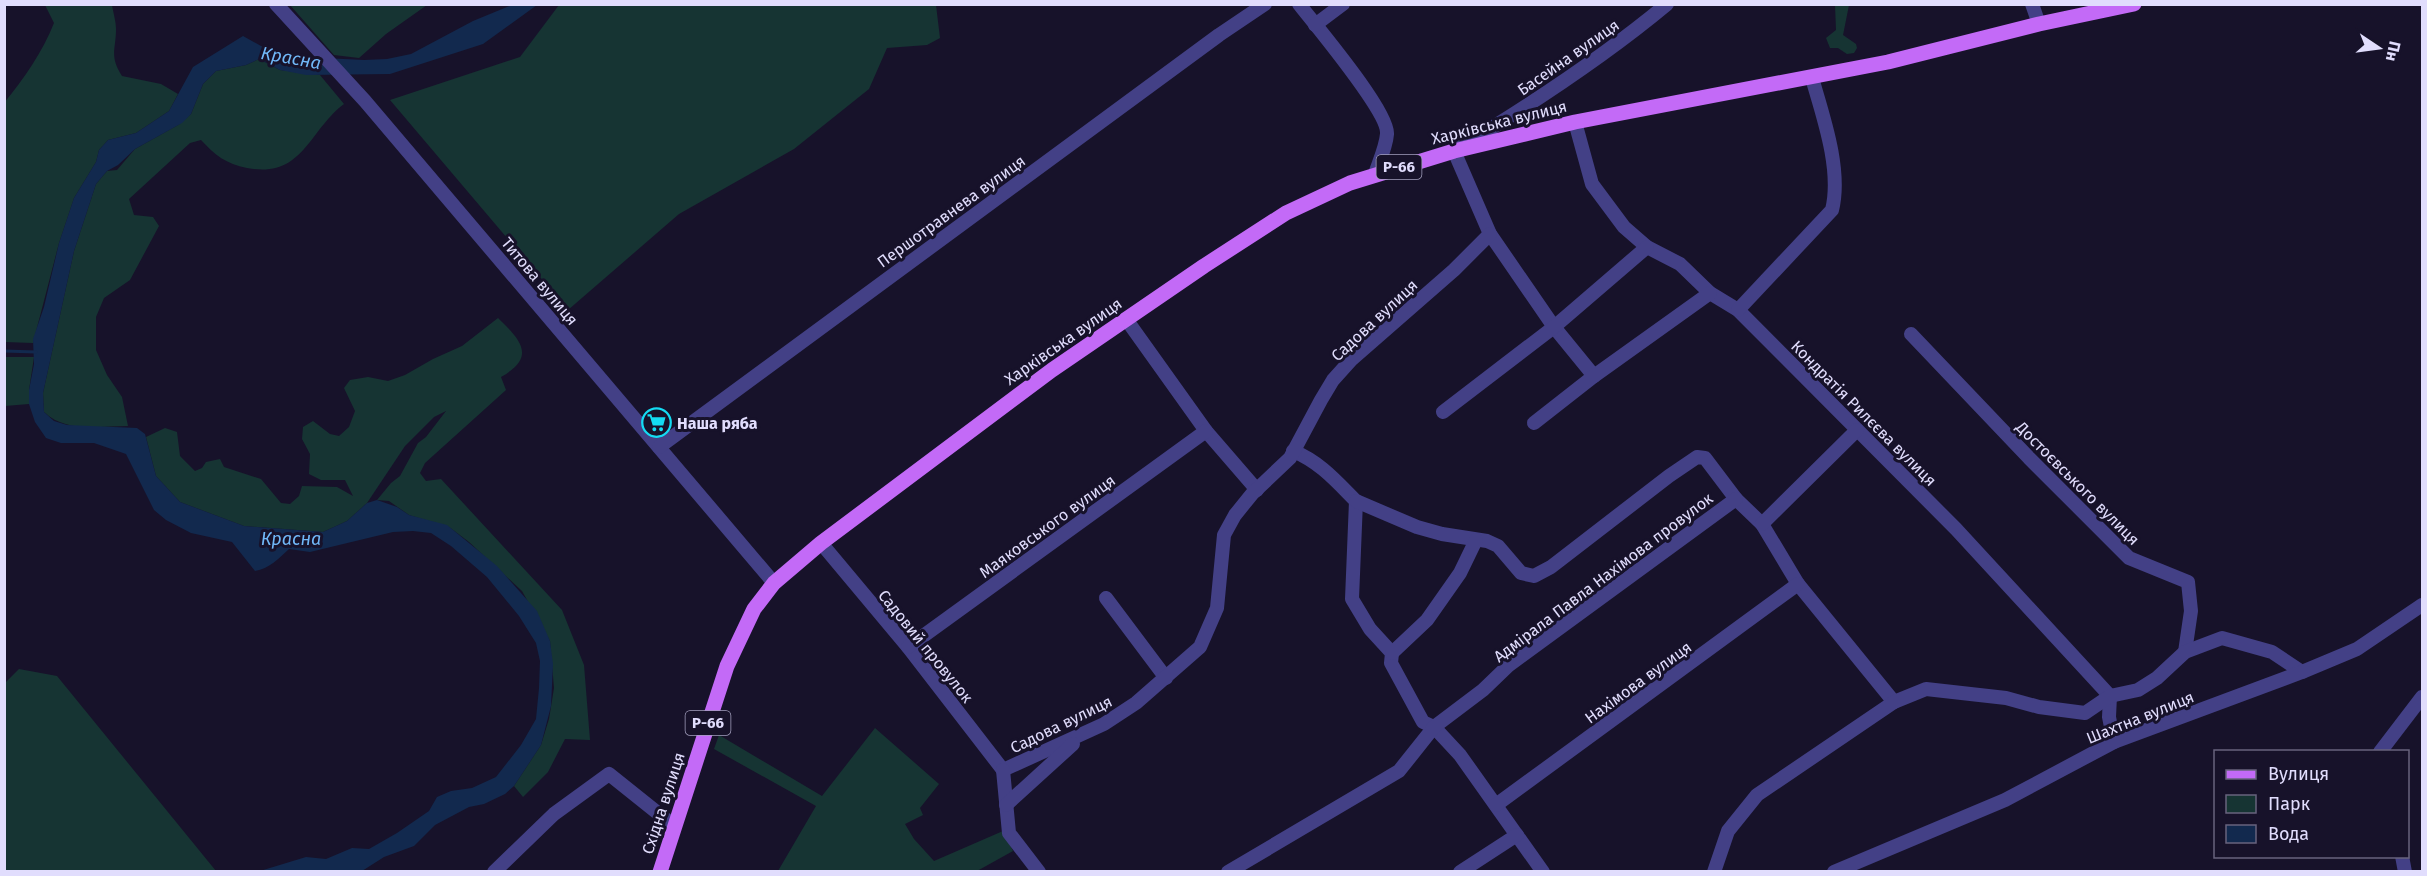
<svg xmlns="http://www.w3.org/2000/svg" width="2427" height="876" font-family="'Fira Sans',sans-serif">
	<rect width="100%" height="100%" fill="#17122a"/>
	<g fill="#163433">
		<path d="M45,5h67c1,7 4,16 4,24 0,21 -7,27 6,47l39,8 17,10 -9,17 -33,22 -28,7 -9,10 -3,12 -22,36 -15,45 -26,100 -28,-1 -1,-239c20,-24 39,-52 50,-80z"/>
		<polygon points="290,5 427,5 386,34 359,58 334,55"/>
		<polygon points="559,5 936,5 940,38 927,45 887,48 869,89 794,149 679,214 568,310 390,100 520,57"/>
		<polygon points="1835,5 1849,5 1843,35 1856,44 1857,48 1854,53 1847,54 1838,48 1830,48 1826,38 1836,30"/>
		<path d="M259,59l21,11 40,5 24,29c-35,26 -41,75 -97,64 -21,-4 -32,-13 -46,-28l-11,3 -61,56 5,16 19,2 6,9 -29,54 -26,18 -8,19v33l11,25 15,22 6,29c-29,0 -62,7 -84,-14l-1,-19 31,-142 22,-67 11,-13 10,-1 18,-21 43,-24 13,-11 12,-30 13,-13 30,-6z"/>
		<path d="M498,318c24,23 38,39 3,59l5,13 -81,73 -5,10 6,8 15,-2 121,131 22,55 6,75 -25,-1 -17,33 -25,25 -9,-11 27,-41 8,-26 5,-31 -4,-47 -28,-50 -53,-49 -20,-15 -40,-12 -20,-14 -12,-1 14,-17 9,-7 18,-33 8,-6 20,-26 -12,6 -29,29 -38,57 -20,18 -24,11 -79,-6 -64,-24 -24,-26 -10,-39 19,-9 12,4 3,24 15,15 7,-3 4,-6 14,-3 4,8 37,12 20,24 9,1 9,-8 3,-10 35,1 16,9 -8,-16h-24l-12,-6 1,-20 -8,-15 1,-12 10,-6 17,13 9,2 10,-9 6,-16 -11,-23 6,-8 18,-3 20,4 17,-6 28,-16 29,-13z"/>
		<polygon points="5,357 34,357 29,390 29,404 5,406"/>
		<polygon points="19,669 57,676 216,871 5,871 5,683"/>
		<polygon points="875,728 939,784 920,808 923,815 905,824 914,839 934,861 1003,831 1013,851 977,871 778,871 816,806 714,749 719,735 822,796"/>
	</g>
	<path fill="#12294e" d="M512,5h25l-54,39 -93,30 -84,1 -26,-5 -21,-11 -13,6 -30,6 -13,13 -12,30 -9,9 -47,26 -17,16 -11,6 -11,13 -22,67 -31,142 1,19 10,9 13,4 70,3 8,6 11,42 24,26 64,24 79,6 24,-11 20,-18 10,-3 20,7 12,8 38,10 50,41 40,45 13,30 3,23 -2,42 -10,39 -27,41 -9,8 -21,10 -15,3 -34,18 -21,21 -30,11 -22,14h-102l46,-14 20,2 26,-11 17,1 28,-16 32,-22 8,-14 14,-6 21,-3 24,-11 25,-32 15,-26 3,-31 1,-27 -4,-18 -17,-27 -32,-39 -36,-31 -20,-13 -18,-2 -20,1 -83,20 -21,-3c-10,9 -20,20 -34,22l-23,-29 -41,-9 -25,-13 -12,-10 -28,-56 -32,-11h-33l-15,-5 -11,-16 -6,-18v-14l5,-26 -1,-25 11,-32 15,-64 15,-45 22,-36 3,-12 9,-10 28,-7 33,-22 24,-44 50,-31 18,10 42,11 61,3 23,-1 24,-5 62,-33z"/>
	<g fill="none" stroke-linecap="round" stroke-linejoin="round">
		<polyline stroke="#12294e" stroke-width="3" points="4,351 36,352"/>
		<g stroke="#434086" stroke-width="14">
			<polyline points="276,4 365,101 774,583"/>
			<path d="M1299,4c17,22 90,108 88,130 -1,13 -8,28 -12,40"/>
			<polyline points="2032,4 2039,24"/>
			<polyline points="1315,25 1343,4"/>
			<polyline points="1575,122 1592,184 1624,227 1647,247 1680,264 1710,293 1738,310 1956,529 2110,696 2109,717 2114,742"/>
			<path d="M1738,310l94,-100c10,-40 -9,-94 -20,-132"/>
			<polyline points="1126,319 1206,431 1257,490"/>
			<polyline points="1911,334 2029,458 2129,558 2188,582 2191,611 2185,652"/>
			<path d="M1594,376l-40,-49 -64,-93 -36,-83c73,-44 147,-92 213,-147"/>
			<polyline points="1443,412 1554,327 1647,247"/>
			<polyline points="1534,423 1594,376 1710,293"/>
			<polyline points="659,447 1219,35 1265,4"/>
			<path d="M1293,451c27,11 43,30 63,50l-4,98 18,30 22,24 -1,10 32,59 11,5 26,28 83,117"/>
			<polyline points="1356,501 1417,527 1442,534 1487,541 1498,546 1521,573 1534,576 1551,567 1669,476 1697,457 1705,458 1736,499 1762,524 1798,584 1894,702"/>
			<polyline points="1762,524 1857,430"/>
			<polyline points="821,543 908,647 1003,770"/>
			<polyline points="1106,598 1166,678"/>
			<polyline points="908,647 1206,431"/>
			<polyline points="1392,653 1427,620 1460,573 1476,540"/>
			<polyline points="2380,752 2422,697"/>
			<polyline points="1003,770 1104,724 1136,703 1200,647 1217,608 1224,535 1235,515 1252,494 1290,458 1321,400 1333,380 1351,360 1454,270 1490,234"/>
			<polyline points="1003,770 1009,833 1039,872"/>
			<polyline points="1006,805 1073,744"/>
			<polyline points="1496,805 1798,584"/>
			<polyline points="2402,856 2405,872"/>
			<polyline points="494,872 554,814 609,774 674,826"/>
			<polyline points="1228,872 1399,771 1434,727 1483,690 1509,665 1736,499"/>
			<polyline points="1460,872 1517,835"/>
			<polyline points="1714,872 1728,831 1757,795 1894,702 1926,689 2006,698 2039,707 2085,713 2110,696 2138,690 2157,678 2185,652 2222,638 2272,652 2302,672"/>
			<polyline points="1834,872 2005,800 2114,742 2302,672 2357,649 2422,605"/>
		</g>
		<polyline stroke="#c36af7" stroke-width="15" points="660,872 727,666 754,609 774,583 821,543 1052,370 1204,266 1286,213 1350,183 1454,151 1575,122 1888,62 2039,24 2134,4"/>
	</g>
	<defs>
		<symbol id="supermarket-ring" viewBox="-11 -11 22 22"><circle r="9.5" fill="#17122a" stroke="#14dbf3" stroke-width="1.5"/><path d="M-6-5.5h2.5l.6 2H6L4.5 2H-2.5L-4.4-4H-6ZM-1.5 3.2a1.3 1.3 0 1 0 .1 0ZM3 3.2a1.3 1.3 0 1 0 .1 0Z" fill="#14dbf3"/></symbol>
	</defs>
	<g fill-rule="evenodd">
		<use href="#supermarket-ring" x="640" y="406" width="33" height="33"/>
	</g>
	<g text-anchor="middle" stroke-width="6" stroke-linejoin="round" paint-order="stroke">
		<g fill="#17122a" stroke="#a4a0be" stroke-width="1.5">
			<rect x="1376.5" y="155" width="45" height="24" rx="4.5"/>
			<rect x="685.5" y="711" width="45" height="24" rx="4.5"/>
		</g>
		<g font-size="15" font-weight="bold" fill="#e1ddfd">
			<text x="1399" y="172">Р-66</text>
			<text x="708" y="728">Р-66</text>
		</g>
		<g font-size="16" fill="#e1ddfd" stroke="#17122a">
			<text transform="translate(1568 57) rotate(-35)" y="6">Басейна вулиця</text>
			<text transform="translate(1499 122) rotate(-14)" y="6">Харківська вулиця</text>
			<text transform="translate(951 211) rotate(-36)" y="6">Першотравнева вулиця</text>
			<text transform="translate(540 281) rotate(50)" y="6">Титова вулиця</text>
			<text transform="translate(1374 320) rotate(-43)" y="6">Садова вулиця</text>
			<text transform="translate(1063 341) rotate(-35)" y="6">Харківська вулиця</text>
			<text transform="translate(1864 413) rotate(45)" y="6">Кондратія Рилєєва вулиця</text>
			<text transform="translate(2078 483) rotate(45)" y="6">Достоєвського вулиця</text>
			<text transform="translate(1047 526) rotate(-36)" y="6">Маяковського вулиця</text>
			<text transform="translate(1603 577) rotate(-37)" y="6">Адмірала Павла Нахімова провулок</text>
			<text transform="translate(926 646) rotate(51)" y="6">Садовий провулок</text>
			<text transform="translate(1638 682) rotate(-36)" y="6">Нахімова вулиця</text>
			<text transform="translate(2140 717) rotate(-22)" y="6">Шахтна вулиця</text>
			<text transform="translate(1061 724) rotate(-26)" y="6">Садова вулиця</text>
			<text transform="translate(663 803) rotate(-72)" y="6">Східна вулиця</text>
		</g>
		<g font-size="16" font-weight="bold" fill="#e1ddfd" stroke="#17122a" text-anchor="start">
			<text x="677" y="429">Наша ряба</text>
		</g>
		<g font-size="18" font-style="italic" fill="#71b8f8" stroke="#17122a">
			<text transform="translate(291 58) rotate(10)" y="6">Красна</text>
			<text x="291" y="545">Красна</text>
		</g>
	</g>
	<rect width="2427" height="876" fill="none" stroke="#e1ddfd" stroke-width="12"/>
	<rect x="2214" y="750" width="195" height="108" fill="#17122a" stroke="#68637e" stroke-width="1.5"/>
	<rect x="2226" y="770" width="30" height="9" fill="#c36af7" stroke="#68637e" stroke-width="1.5"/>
	<text x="2268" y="780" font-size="18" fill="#e1ddfd">Вулиця</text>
	<rect x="2226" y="795" width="30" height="18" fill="#163433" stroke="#68637e" stroke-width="1.5"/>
	<text x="2268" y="810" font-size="18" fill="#e1ddfd">Парк</text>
	<rect x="2226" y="825" width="30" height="18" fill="#12294e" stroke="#68637e" stroke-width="1.5"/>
	<text x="2268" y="840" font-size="18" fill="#e1ddfd">Вода</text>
	<g transform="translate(2379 48) rotate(103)" stroke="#17122a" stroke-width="4.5" paint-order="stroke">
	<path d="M0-4.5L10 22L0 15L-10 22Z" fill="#e1ddfd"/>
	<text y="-9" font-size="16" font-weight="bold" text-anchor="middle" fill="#e1ddfd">Пн</text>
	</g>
</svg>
